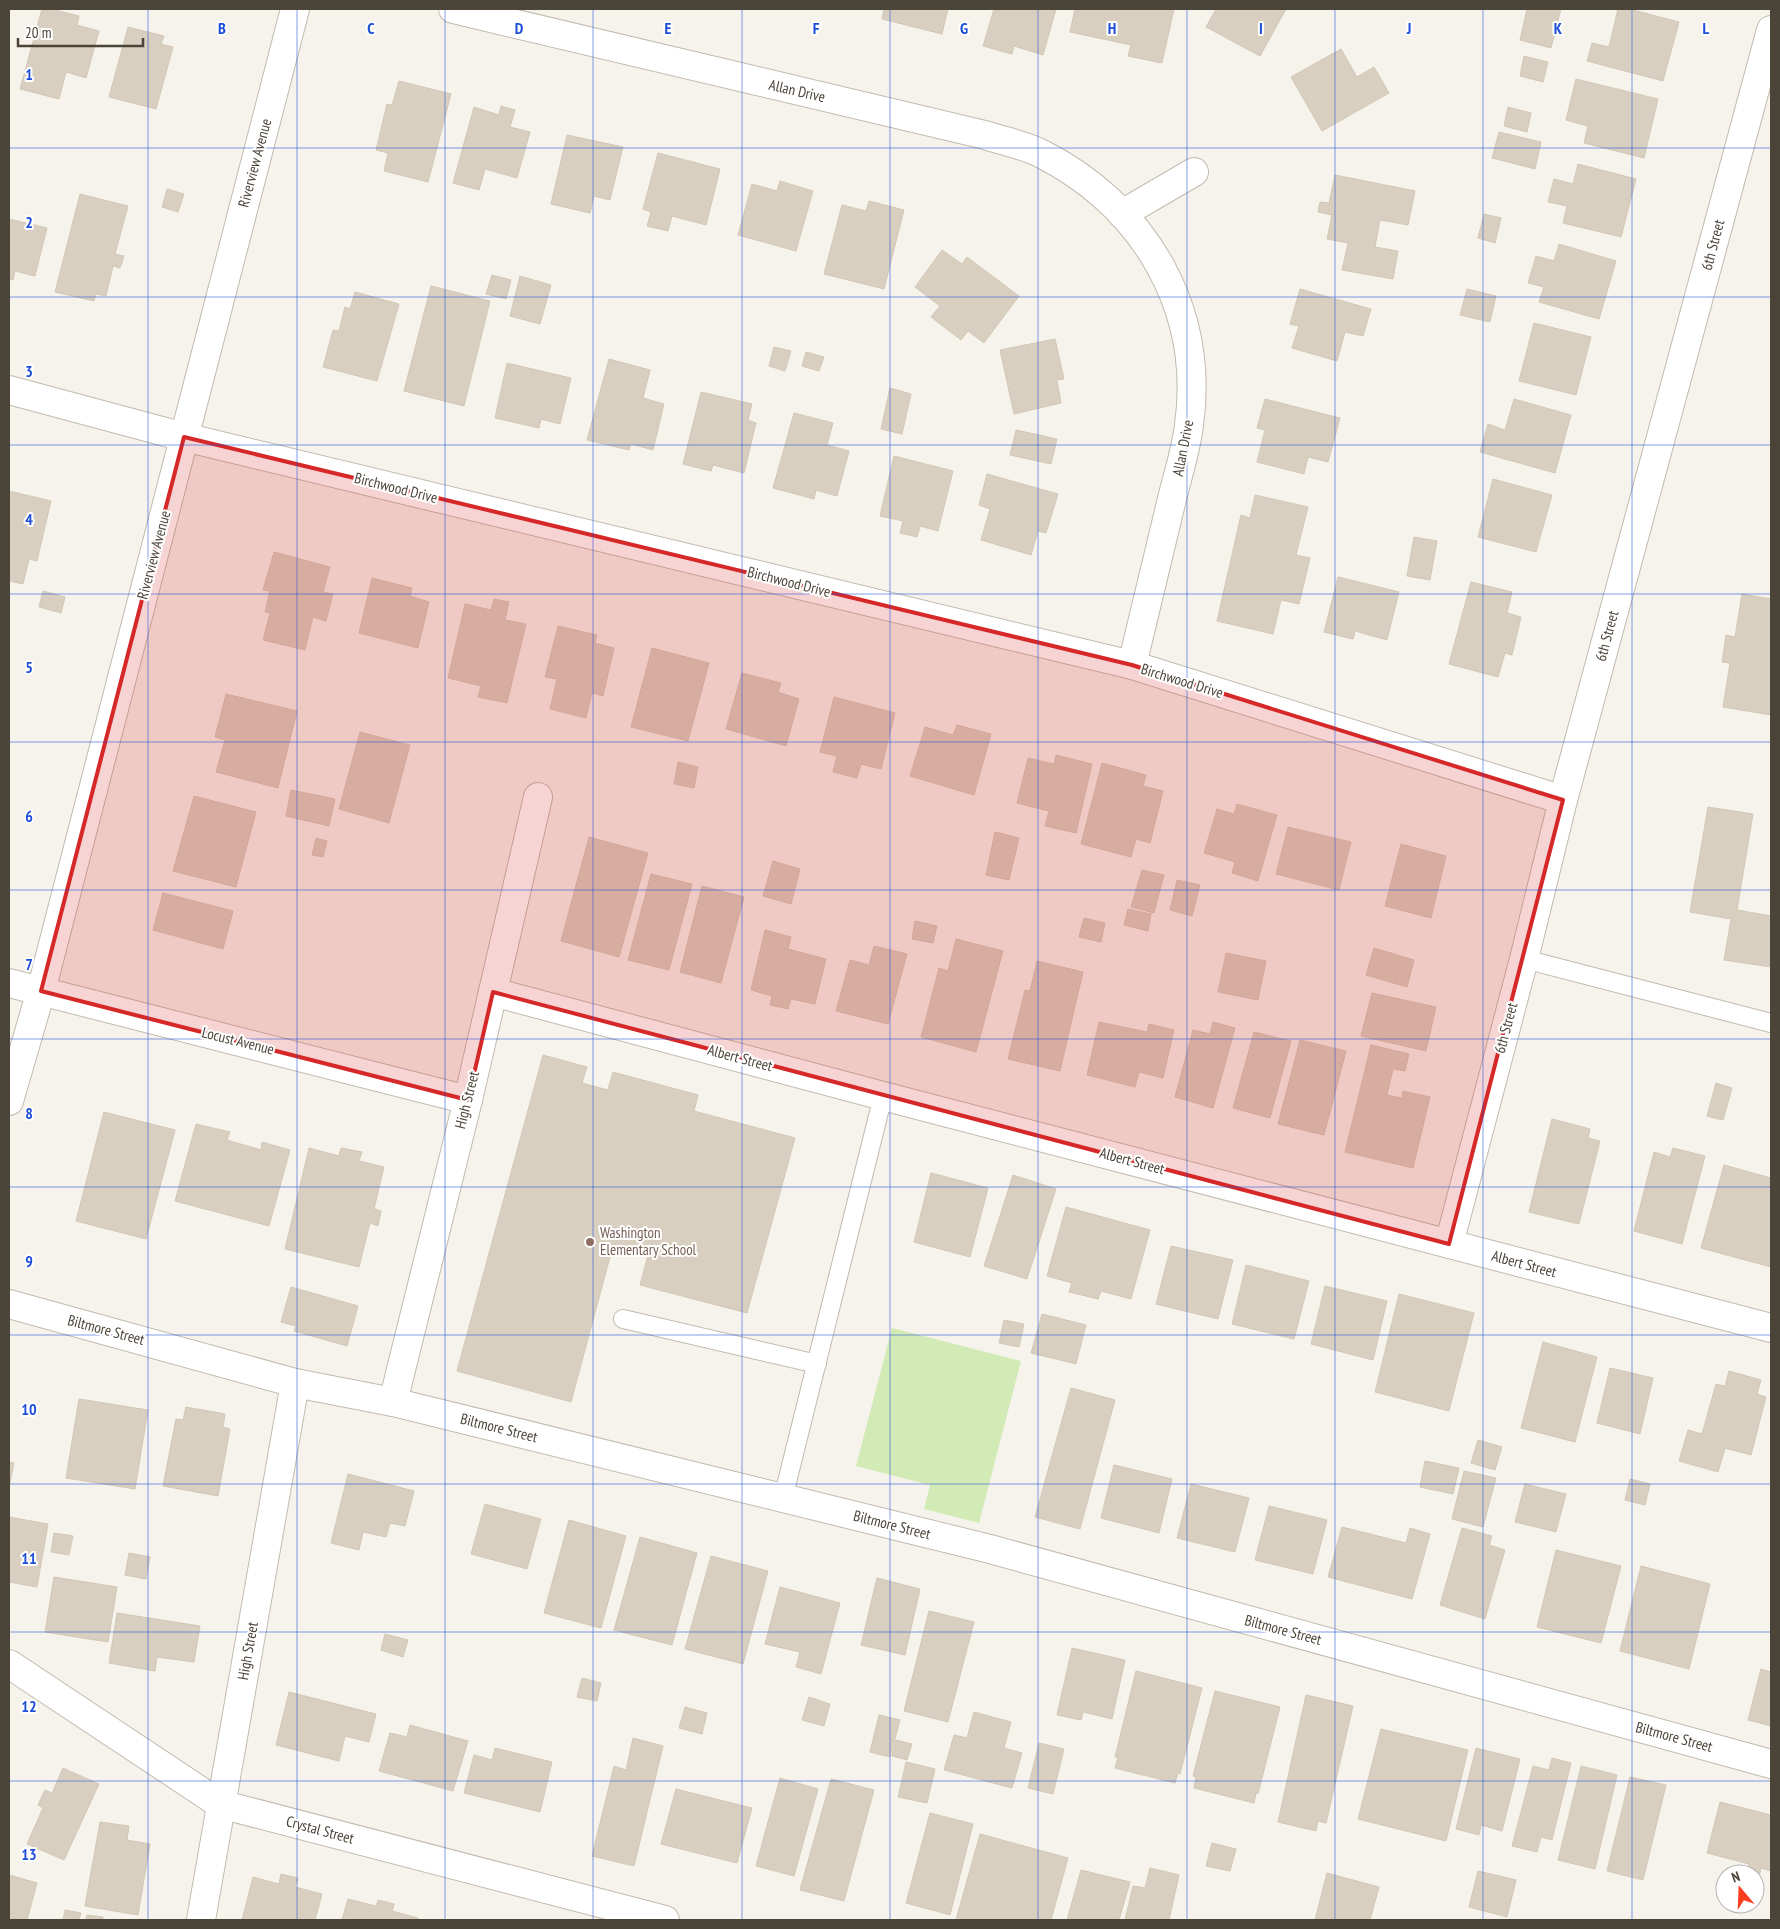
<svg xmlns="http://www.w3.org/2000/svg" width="1780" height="1929" font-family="'PT Sans Narrow',sans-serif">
	<rect width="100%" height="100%" fill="#f6f3ec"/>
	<polygon fill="#d2eab5" points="892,1328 1021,1361 979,1523 924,1509 930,1485 856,1466"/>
	<g fill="#d8cfc1" stroke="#d3c7b4">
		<polygon points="42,9 51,9 79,16 77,25 99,31 86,78 66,72 59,99 20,89"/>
		<polygon points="884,9 948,9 942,34 882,19"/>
		<polygon points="994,9 1056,9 1043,55 1014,46 1012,54 983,46"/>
		<polygon points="1075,9 1174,9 1162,63 1128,56 1131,45 1070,32"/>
		<polygon points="1216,9 1286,9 1260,56 1206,27"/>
		<polygon points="1527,9 1561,9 1551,48 1520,40"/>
		<polygon points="1618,9 1629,9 1679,22 1663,81 1587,61 1592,43 1609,47"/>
		<polygon points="128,27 164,36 161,44 173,47 156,109 109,97"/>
		<polygon points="1341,49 1357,77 1374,67 1389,93 1322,131 1291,77"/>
		<polygon points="1524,56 1548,62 1543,82 1520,76"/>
		<polygon points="1576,79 1658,99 1644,158 1584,143 1588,126 1566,120"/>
		<polygon points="399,81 451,94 428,182 384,171 388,153 376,150 387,104 392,105"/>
		<polygon points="501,106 515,110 510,127 530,132 517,178 485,169 479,190 453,183 474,107 499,115"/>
		<polygon points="1508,107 1531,113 1527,132 1504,126"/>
		<polygon points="1499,132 1541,142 1535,169 1492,158"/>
		<polygon points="567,135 623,147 610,200 594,196 590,213 551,204"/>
		<polygon points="658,153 720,169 706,225 672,216 668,231 647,226 651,212 643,209"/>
		<polygon points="1578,164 1636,179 1621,237 1563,223 1567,206 1548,202 1554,179 1573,184"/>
		<polygon points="1335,175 1415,191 1408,225 1380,220 1375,247 1398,251 1393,279 1342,270 1348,243 1327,239 1332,215 1318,212 1320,202 1329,203"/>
		<polygon points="780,181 813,191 796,251 738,235 752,184 777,191"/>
		<polygon points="167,189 184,194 178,212 162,207"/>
		<polygon points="80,194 128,206 115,254 124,256 120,268 113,266 106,296 96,294 94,301 55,292"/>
		<polygon points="869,201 904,210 884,289 824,274 842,205 866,211"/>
		<polygon points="1484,214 1501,218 1495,243 1478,238"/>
		<polygon points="9,219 47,228 35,276 15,271 13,280 9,279"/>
		<polygon points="1559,244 1616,261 1599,319 1539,302 1544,287 1528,283 1536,256 1554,261"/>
		<polygon points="942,250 962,264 967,257 1019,296 984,343 968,331 961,340 931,317 940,306 915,287"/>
		<polygon points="492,275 511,280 506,299 486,294"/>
		<polygon points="520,276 551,285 540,324 510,316"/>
		<polygon points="431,286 490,301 464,406 404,391"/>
		<polygon points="1300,289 1371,309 1363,336 1345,332 1337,361 1292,348 1299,326 1290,324"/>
		<polygon points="1467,289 1496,296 1490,322 1460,315"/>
		<polygon points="355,292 399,304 377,381 323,367 333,330 339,331 345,307 350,309"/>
		<polygon points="1534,323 1591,337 1576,395 1519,381"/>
		<polygon points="1055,339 1064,379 1057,380 1061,403 1014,414 1000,350"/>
		<polygon points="774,347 791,351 785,371 769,366"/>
		<polygon points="806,352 824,357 819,371 802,366"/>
		<polygon points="609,359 650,370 643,398 664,404 653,450 631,444 629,450 587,440"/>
		<polygon points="507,363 571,378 560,424 541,419 539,428 495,418"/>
		<polygon points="890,388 911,394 902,434 881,429"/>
		<polygon points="701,392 752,404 748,420 756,423 744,473 713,465 711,471 683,464"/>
		<polygon points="1265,399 1340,418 1328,462 1308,457 1304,474 1257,462 1265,430 1257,428"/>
		<polygon points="1514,399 1571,415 1555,473 1480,452 1488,424 1505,430"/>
		<polygon points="794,413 833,423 827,445 849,451 837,496 816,490 814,499 773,488"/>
		<polygon points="1016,430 1057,439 1051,464 1010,455"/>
		<polygon points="894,456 953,471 938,531 920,526 917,537 900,533 903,521 880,516"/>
		<polygon points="987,474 1058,494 1046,533 1038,531 1031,555 981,540 990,509 979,505"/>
		<polygon points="1493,479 1552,495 1536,552 1478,537"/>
		<polygon points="9,491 51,501 37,561 29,559 23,584 9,581"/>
		<polygon points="1255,495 1308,507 1296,555 1310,558 1299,604 1281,600 1273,634 1217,621 1241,515 1250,518"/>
		<polygon points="1414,537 1437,541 1430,580 1407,576"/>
		<polygon points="274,552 330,567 323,592 333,594 326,621 313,617 305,650 263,640 270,613 265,612 270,591 263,590"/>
		<polygon points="1338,577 1399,592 1387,640 1355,631 1353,639 1324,632"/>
		<polygon points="372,578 412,588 410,596 429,602 418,648 359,633"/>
		<polygon points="1471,582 1512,592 1507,613 1521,617 1512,655 1505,653 1498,677 1449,664"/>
		<polygon points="43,591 65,597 61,613 39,607"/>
		<polygon points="1742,594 1771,599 1771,715 1723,707 1730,663 1722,662 1726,635 1735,637"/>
		<polygon points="494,599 509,602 505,620 526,624 507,703 478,697 481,686 448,678 465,604 491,610"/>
		<polygon points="558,626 597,635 595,643 614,648 603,696 592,693 586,718 550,709 557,679 545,677"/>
		<polygon points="652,648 709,663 688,741 631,727"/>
		<polygon points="742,673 781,683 778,692 799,699 786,746 726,729"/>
		<polygon points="226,694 297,711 278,788 216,772 225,740 215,737"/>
		<polygon points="834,697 895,713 881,769 861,764 857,778 833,772 837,756 820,752"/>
		<polygon points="957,725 991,734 974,795 910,776 925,727 953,735"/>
		<polygon points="360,732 410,745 389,823 339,809"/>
		<polygon points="1056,755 1092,764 1076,833 1045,826 1049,811 1017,803 1028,758 1054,764"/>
		<polygon points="678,762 698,767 694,788 674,784"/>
		<polygon points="1102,763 1146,775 1143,786 1163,791 1150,843 1136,839 1131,857 1081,844"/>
		<polygon points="291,790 335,799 329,826 286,816"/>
		<polygon points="194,796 256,812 236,887 173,871"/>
		<polygon points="1237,804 1277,815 1258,881 1232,873 1235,862 1204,853 1217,809 1234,814"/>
		<polygon points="1708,807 1753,814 1737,910 1771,916 1771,967 1724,960 1731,919 1690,912"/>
		<polygon points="1288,827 1351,842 1339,890 1276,874"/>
		<polygon points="995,832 1019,838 1009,880 986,875"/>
		<polygon points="589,837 648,853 619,957 561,941"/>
		<polygon points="316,838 327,841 323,857 312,855"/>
		<polygon points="1401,844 1446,856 1431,918 1385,906"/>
		<polygon points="773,861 800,869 791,904 763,896"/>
		<polygon points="1142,870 1164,875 1154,913 1131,907"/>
		<polygon points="651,874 692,884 669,970 628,960"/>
		<polygon points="1177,880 1200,885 1192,916 1170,910"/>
		<polygon points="702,886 744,897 721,983 680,972"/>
		<polygon points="163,893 233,911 223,949 153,930"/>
		<polygon points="1128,909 1151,914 1148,931 1124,925"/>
		<polygon points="1084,918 1105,923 1101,942 1079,937"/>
		<polygon points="915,921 937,926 933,943 912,939"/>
		<polygon points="765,930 791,937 788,949 826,959 815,1004 791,999 788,1009 770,1005 772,996 751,990"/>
		<polygon points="956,939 1003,951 976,1052 921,1037 939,968 948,971"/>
		<polygon points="874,946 907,954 888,1024 836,1011 850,960 869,965"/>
		<polygon points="1374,948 1414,960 1407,987 1366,975"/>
		<polygon points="1226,953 1266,961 1258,1000 1218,992"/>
		<polygon points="1037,961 1083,972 1060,1071 1008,1059 1025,990 1030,991"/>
		<polygon points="1372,993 1436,1007 1426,1051 1361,1036"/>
		<polygon points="1099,1022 1147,1032 1149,1024 1174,1030 1163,1078 1139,1072 1135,1087 1087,1075"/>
		<polygon points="1213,1022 1235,1028 1213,1108 1175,1097 1193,1030 1210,1034"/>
		<polygon points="1254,1032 1291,1041 1270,1118 1233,1108"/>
		<polygon points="1300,1040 1346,1051 1324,1135 1278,1124"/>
		<polygon points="1371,1045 1409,1054 1405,1071 1393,1069 1387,1095 1402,1098 1403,1091 1430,1097 1413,1168 1345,1152"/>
		<polygon points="543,1055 587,1067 582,1083 608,1090 613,1072 698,1095 694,1111 795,1138 747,1313 640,1285 648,1255 613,1246 571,1402 457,1371"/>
		<polygon points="1716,1083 1732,1088 1723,1120 1707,1116"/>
		<polygon points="104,1112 175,1130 146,1239 76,1221"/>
		<polygon points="1552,1119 1590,1129 1588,1138 1600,1141 1579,1224 1529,1212"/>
		<polygon points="196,1124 230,1132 227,1140 261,1150 262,1142 290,1150 269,1226 175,1201"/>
		<polygon points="309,1148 339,1156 341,1148 362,1152 359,1161 384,1167 374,1209 381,1211 378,1226 370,1223 359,1267 285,1249"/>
		<polygon points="1673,1148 1705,1156 1682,1244 1634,1231 1654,1152 1670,1157"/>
		<polygon points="1724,1165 1771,1178 1771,1267 1701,1248"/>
		<polygon points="931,1173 988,1188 970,1257 914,1242"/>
		<polygon points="1013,1175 1056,1189 1027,1279 984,1266"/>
		<polygon points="1066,1207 1150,1230 1131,1299 1101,1291 1098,1299 1069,1292 1072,1283 1047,1276"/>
		<polygon points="1171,1246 1233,1260 1218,1319 1156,1304"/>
		<polygon points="1246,1265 1309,1281 1294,1339 1232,1324"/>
		<polygon points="1325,1286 1387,1301 1373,1360 1311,1344"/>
		<polygon points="291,1287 358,1306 347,1346 294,1331 296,1326 281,1322"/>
		<polygon points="1399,1294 1474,1313 1449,1411 1375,1392"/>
		<polygon points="1042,1314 1086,1325 1076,1364 1031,1353"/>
		<polygon points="1004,1320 1024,1324 1019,1347 999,1343"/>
		<polygon points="1543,1342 1597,1357 1575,1442 1521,1428"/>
		<polygon points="1610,1368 1653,1378 1640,1434 1597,1423"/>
		<polygon points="1729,1371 1761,1380 1757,1394 1766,1397 1751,1455 1725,1448 1718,1472 1679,1461 1688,1430 1702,1434 1716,1384 1725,1386"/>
		<polygon points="1071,1388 1115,1400 1080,1529 1035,1517"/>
		<polygon points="79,1399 148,1410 135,1489 66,1478"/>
		<polygon points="186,1407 225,1414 223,1427 230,1429 218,1496 163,1486 176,1419 183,1420"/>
		<polygon points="1478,1440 1502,1447 1495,1470 1471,1463"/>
		<polygon points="1425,1461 1459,1468 1453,1494 1420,1487"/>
		<polygon points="9,1462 14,1463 9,1488"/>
		<polygon points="1114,1465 1172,1479 1159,1533 1101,1518"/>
		<polygon points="1464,1471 1496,1478 1483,1527 1452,1519"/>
		<polygon points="348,1474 414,1491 405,1526 390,1523 386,1537 363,1532 359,1550 331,1543"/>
		<polygon points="1630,1479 1650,1484 1645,1505 1625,1500"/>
		<polygon points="1191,1484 1249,1498 1235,1552 1177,1538"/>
		<polygon points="1525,1484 1566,1494 1556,1532 1515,1522"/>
		<polygon points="485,1504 541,1519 527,1569 471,1554"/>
		<polygon points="1269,1506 1327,1520 1313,1574 1255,1560"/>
		<polygon points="9,1517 48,1524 37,1587 9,1582"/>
		<polygon points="569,1520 626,1536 601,1628 544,1613"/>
		<polygon points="1342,1527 1406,1543 1410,1528 1430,1534 1412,1599 1328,1577"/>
		<polygon points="1462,1528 1492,1536 1489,1545 1505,1550 1485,1619 1440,1605"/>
		<polygon points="54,1533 73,1536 69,1555 51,1552"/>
		<polygon points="640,1537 697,1553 672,1645 614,1630"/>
		<polygon points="1556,1550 1621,1566 1601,1643 1537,1627"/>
		<polygon points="129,1553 150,1557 146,1579 125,1575"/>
		<polygon points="711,1556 768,1571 743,1664 685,1649"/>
		<polygon points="1641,1566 1710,1584 1689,1669 1620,1651"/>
		<polygon points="54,1577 117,1587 108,1642 45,1632"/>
		<polygon points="877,1578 920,1589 905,1655 861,1645"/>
		<polygon points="780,1587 840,1603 821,1674 796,1667 800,1652 765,1644"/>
		<polygon points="929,1611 974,1622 948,1722 904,1711"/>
		<polygon points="117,1613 200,1626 194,1662 157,1657 155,1671 109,1663"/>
		<polygon points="385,1634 408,1640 403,1657 381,1650"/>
		<polygon points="1072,1648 1125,1660 1112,1719 1083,1712 1081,1720 1057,1715"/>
		<polygon points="1761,1669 1771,1672 1771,1726 1748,1720"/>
		<polygon points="1136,1671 1202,1688 1180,1774 1178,1773 1175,1783 1115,1768 1118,1757 1115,1757"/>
		<polygon points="582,1678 601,1683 597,1701 577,1697"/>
		<polygon points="1215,1691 1280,1707 1258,1794 1256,1793 1254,1803 1194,1788 1196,1777 1193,1776"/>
		<polygon points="289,1692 376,1714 369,1742 345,1736 339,1761 276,1745"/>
		<polygon points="1306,1695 1353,1706 1326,1823 1318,1821 1316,1831 1278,1822"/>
		<polygon points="809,1697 830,1704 824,1726 802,1720"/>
		<polygon points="685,1707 707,1713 702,1734 679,1728"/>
		<polygon points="974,1712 1011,1722 1004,1748 1022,1753 1012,1788 944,1770 954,1735 967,1738"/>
		<polygon points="879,1715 900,1720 890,1757 870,1752"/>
		<polygon points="410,1725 468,1741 453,1791 379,1771 390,1733 407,1737"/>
		<polygon points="1381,1729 1468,1750 1446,1841 1358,1819"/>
		<polygon points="633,1738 663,1746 634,1866 592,1856 614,1766 626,1770"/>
		<polygon points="896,1740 912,1744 907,1760 892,1756"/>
		<polygon points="1039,1743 1064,1749 1053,1794 1028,1788"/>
		<polygon points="495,1748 552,1762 540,1812 464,1793 474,1755 492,1760"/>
		<polygon points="1476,1748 1520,1759 1502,1831 1481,1825 1479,1835 1456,1829"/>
		<polygon points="1552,1758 1571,1763 1552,1840 1541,1837 1537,1852 1512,1846 1533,1766 1549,1770"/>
		<polygon points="906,1762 935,1769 927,1803 898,1797"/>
		<polygon points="1581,1766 1617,1775 1595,1869 1558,1860"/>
		<polygon points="63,1768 99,1784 64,1860 27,1844 43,1808 38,1805 45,1790 52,1793"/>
		<polygon points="1630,1777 1666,1785 1643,1880 1607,1871"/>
		<polygon points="780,1778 818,1789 794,1876 756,1866"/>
		<polygon points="831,1779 874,1790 844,1901 800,1890"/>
		<polygon points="676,1789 752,1808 737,1863 661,1844"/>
		<polygon points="1720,1802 1771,1815 1771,1871 1761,1868 1758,1882 1755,1881 1755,1874 1746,1874 1749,1864 1707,1853"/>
		<polygon points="930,1813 973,1824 950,1915 906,1903"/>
		<polygon points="100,1822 129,1826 127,1840 150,1844 138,1915 85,1906"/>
		<polygon points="980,1834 1068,1858 1051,1920 956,1920"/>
		<polygon points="1212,1843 1236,1849 1230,1871 1206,1866"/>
		<polygon points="1150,1868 1179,1875 1169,1920 1125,1920 1133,1886 1145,1888"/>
		<polygon points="1081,1870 1130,1882 1119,1920 1067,1920"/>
		<polygon points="1478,1871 1516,1880 1507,1917 1469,1907"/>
		<polygon points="1327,1873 1379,1887 1370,1920 1315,1920"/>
		<polygon points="281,1874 298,1878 295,1887 322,1894 315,1920 242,1920 253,1877 279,1884"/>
		<polygon points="9,1875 37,1883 27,1920 9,1918"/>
		<polygon points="348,1899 376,1906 378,1900 394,1904 392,1911 418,1918 418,1920 342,1920"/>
		<polygon points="65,1910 81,1913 79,1920 63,1920"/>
		<polygon points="87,1915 103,1917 103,1920 86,1920"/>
	</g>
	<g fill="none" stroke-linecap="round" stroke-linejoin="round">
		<defs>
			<g id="service">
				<polyline points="1524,959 1771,1023"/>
				<polyline points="623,1319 817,1364"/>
				<polyline points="783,1498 883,1096"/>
			</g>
			<g id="minor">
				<path d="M453,9l532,126c18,6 40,10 57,19 103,53 163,155 147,271 -3,26 -12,52 -18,78 -13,54 -26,108 -39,162"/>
				<polyline points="1122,214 1194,172"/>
				<polyline points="9,390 184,437 1132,665 1563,800"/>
				<polyline points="9,983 468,1100"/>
				<polyline points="493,992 883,1096 1771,1328"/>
				<polyline points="9,1101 41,991 295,9"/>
				<polyline points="1449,1244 1524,959 1563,800 1771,30"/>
				<polyline points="9,1304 295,1383 393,1402 990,1549 1771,1764"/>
				<polyline points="393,1402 468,1100 538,797"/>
				<polyline points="9,1664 220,1804 665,1920"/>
				<polyline points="201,1920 295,1383"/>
			</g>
		</defs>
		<use href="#service" stroke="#c2bbae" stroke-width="20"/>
		<use href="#minor" stroke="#c2bbae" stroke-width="30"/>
		<use href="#service" stroke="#fff" stroke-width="18"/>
		<use href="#minor" stroke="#fff" stroke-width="28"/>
	</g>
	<path fill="#d62828" fill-opacity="0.2" stroke="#d62828" stroke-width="4" stroke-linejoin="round" d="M184,437l948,228 431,135 -114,444 -956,-252 -25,108 -427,-109z"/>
	<path fill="none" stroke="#1d4ed8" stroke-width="1" stroke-opacity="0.55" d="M148,9v1911M297,9v1911M445,9v1911M593,9v1911M742,9v1911M890,9v1911M1038,9v1911M1187,9v1911M1335,9v1911M1483,9v1911M1632,9v1911M9,148h1762M9,297h1762M9,445h1762M9,594h1762M9,742h1762M9,890h1762M9,1039h1762M9,1187h1762M9,1335h1762M9,1484h1762M9,1632h1762M9,1781h1762"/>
	<circle fill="#8d6e63" stroke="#fff" stroke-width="2" cx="590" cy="1242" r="5"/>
	<g text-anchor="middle" stroke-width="4" stroke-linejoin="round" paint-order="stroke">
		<g font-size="15" fill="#4b4439" stroke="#fff">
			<text transform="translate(797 91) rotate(13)" y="5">Allan Drive</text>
			<text transform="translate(255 163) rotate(-75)" y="5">Riverview Avenue</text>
			<text transform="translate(1713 245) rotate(-75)" y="5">6th Street</text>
			<text transform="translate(1183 448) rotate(-79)" y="5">Allan Drive</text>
			<text transform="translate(396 488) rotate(14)" y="5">Birchwood Drive</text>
			<text transform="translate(154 555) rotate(-75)" y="5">Riverview Avenue</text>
			<text transform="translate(789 582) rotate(14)" y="5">Birchwood Drive</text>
			<text transform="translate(1607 636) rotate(-75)" y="5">6th Street</text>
			<text transform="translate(1182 681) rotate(17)" y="5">Birchwood Drive</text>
			<text transform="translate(1506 1028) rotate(-75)" y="5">6th Street</text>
			<text transform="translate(238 1041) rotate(14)" y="5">Locust Avenue</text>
			<text transform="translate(740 1058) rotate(15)" y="5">Albert Street</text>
			<text transform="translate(467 1100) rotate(-76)" y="5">High Street</text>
			<text transform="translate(1132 1161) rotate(15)" y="5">Albert Street</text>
			<text transform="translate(1524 1264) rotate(15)" y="5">Albert Street</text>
			<text transform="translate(106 1330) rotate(15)" y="5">Biltmore Street</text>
			<text transform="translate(499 1428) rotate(14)" y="5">Biltmore Street</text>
			<text transform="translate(892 1525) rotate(14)" y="5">Biltmore Street</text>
			<text transform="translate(1283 1630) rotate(15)" y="5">Biltmore Street</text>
			<text transform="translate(248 1651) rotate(-80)" y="5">High Street</text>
			<text transform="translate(1674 1737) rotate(15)" y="5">Biltmore Street</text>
			<text transform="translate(320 1830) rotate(15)" y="5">Crystal Street</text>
		</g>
		<g font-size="15" fill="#785e54" stroke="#fff" text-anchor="start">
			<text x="600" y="1238">Washington<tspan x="600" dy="17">Elementary School</tspan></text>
		</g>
	</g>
	<g font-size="16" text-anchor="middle" font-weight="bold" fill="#1d4ed8" stroke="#fff" stroke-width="4" stroke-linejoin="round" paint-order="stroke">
		<text x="222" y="34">B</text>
		<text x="371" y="34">C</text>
		<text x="519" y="34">D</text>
		<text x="668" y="34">E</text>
		<text x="816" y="34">F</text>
		<text x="964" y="34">G</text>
		<text x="1112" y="34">H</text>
		<text x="1261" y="34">I</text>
		<text x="1409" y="34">J</text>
		<text x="1558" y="34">K</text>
		<text x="1706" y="34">L</text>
		<text x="29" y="80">1</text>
		<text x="29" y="228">2</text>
		<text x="29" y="377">3</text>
		<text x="29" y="525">4</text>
		<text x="29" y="673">5</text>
		<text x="29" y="822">6</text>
		<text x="29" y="970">7</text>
		<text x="29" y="1119">8</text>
		<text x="29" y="1267">9</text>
		<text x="29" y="1415">10</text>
		<text x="29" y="1564">11</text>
		<text x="29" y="1712">12</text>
		<text x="29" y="1860">13</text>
	</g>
	<rect width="1780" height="1929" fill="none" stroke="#4b4439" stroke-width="20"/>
	<g transform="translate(1740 1889) rotate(341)"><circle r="24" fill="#ffffff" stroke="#b7b4b0"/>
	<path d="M0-4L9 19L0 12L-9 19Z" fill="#fc3f1d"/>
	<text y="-8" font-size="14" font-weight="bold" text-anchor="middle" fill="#4b4439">N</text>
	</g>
	<path d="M18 38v8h125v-8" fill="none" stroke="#4b4439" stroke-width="2.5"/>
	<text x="25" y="38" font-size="15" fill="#4b4439" stroke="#ffffff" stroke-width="4" paint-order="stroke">20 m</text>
</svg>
